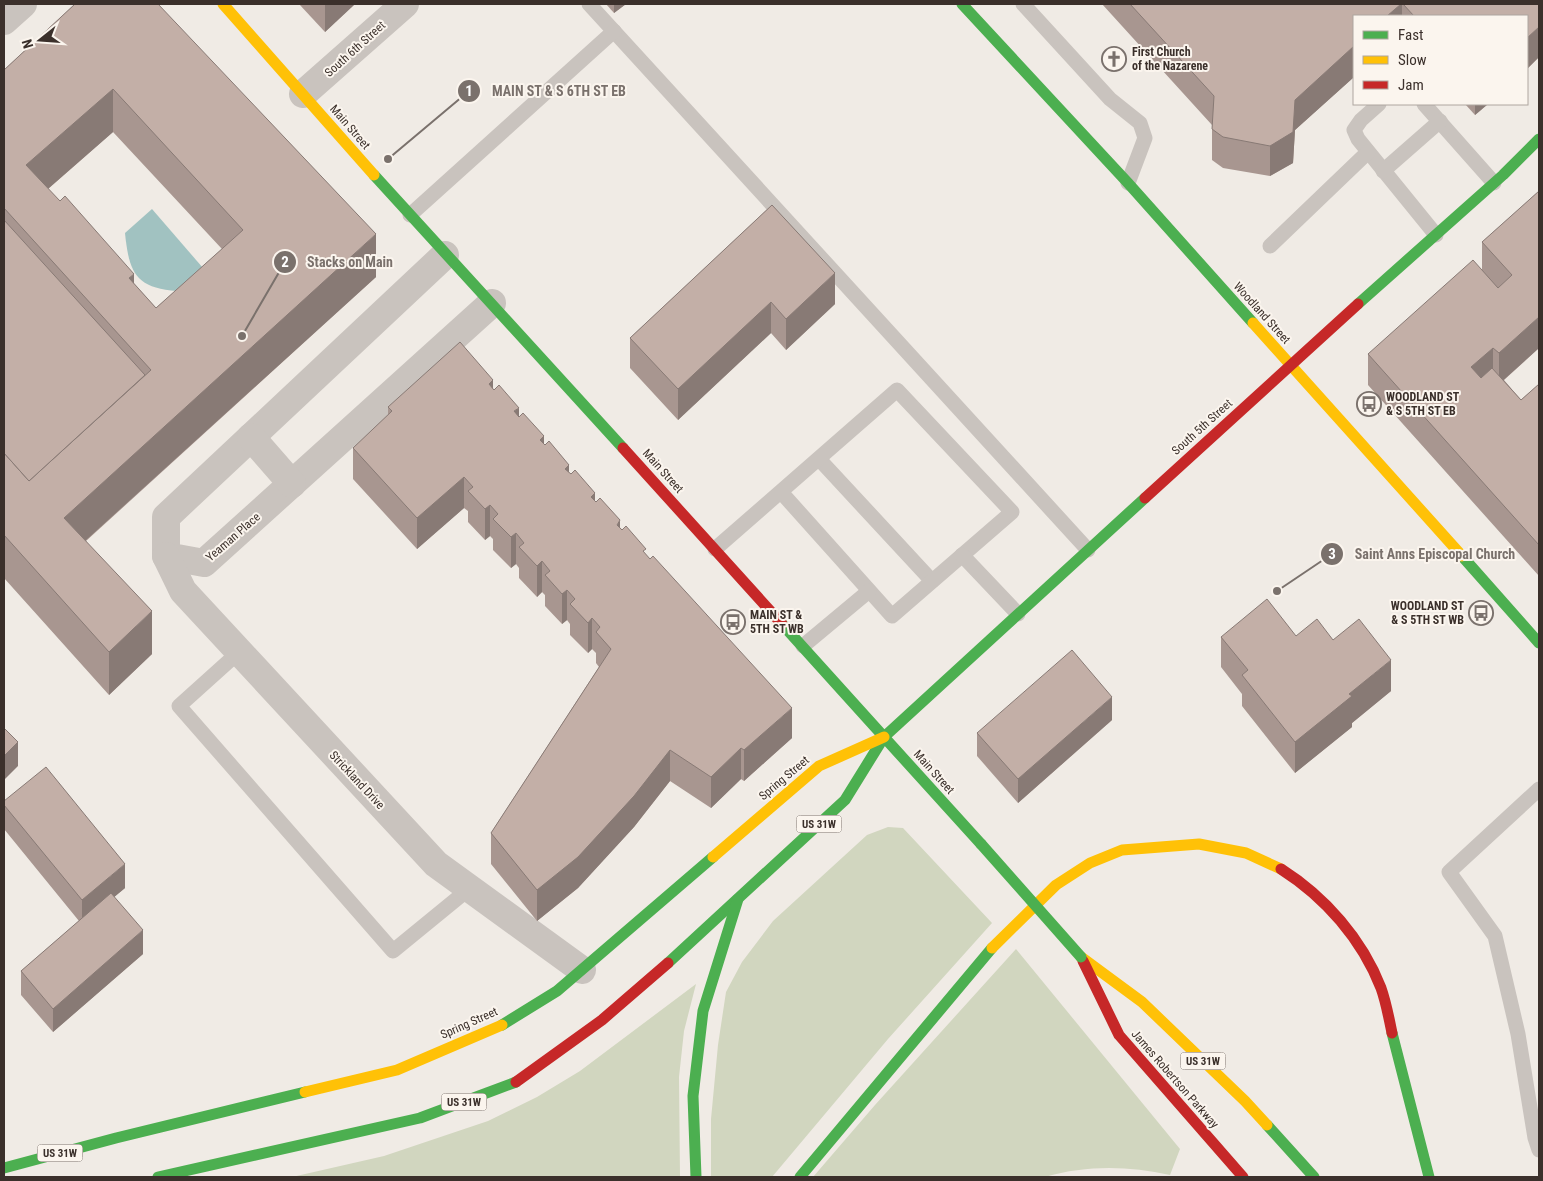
<svg xmlns="http://www.w3.org/2000/svg" width="1543" height="1181" font-family="'Roboto Condensed',sans-serif">
	<rect width="100%" height="100%" fill="#f0ebe5"/>
	<g fill="#d1d6bf">
		<polygon points="888,827 903,828 992,923 888,1039 772,1177 711,1177 711,1119 718,1045 726,992 742,962 773,921 867,835"/>
		<path d="M1016,949l164,200 -10,26c-42,-9 -83,-10 -125,2h-232l62,-72z"/>
		<polygon points="696,984 684,1031 679,1077 680,1177 292,1177 384,1156 488,1121 537,1097 580,1071"/>
	</g>
	<path fill="#a1c2c1" d="M152,209l51,59 -26,23c-42,-3 -48,-19 -52,-58z"/>
	<g fill="none" stroke-linecap="round" stroke-linejoin="round">
		<g stroke="#c9c3be" stroke-width="15">
			<polyline points="589,4 1088,550"/>
			<polyline points="1023,4 1110,99 1140,123 1145,138 1128,183"/>
			<polyline points="1379,104 1361,120 1354,130 1358,139 1436,235"/>
			<polyline points="1424,104 1494,183"/>
			<polyline points="1383,171 1440,121"/>
			<polyline points="410,215 614,31"/>
			<polyline points="1270,246 1368,152"/>
			<polyline points="819,459 932,581"/>
			<polyline points="715,549 897,390 1012,512 892,616 781,492"/>
			<polyline points="962,555 1018,614"/>
			<polyline points="803,646 869,591"/>
			<polyline points="239,652 179,706 393,951 470,888"/>
			<polyline points="1539,789 1449,872 1495,936 1518,1034 1535,1138 1539,1150"/>
		</g>
		<g stroke="#c9c3be" stroke-width="28">
			<polyline points="4,21 23,4"/>
			<polyline points="303,94 405,4"/>
			<polyline points="445,255 166,517 166,556 204,563 492,303"/>
			<polyline points="251,437 292,484"/>
			<polyline points="166,556 183,591 436,864 582,970"/>
		</g>
		<g stroke="#4caf50" stroke-width="11">
			<polyline points="962,4 1128,183 1253,323"/>
			<polyline points="374,175 623,448"/>
			<polyline points="1358,304 1503,175 1539,139"/>
			<polyline points="1462,556 1539,643"/>
			<polyline points="782,624 884,737 1145,498"/>
			<polyline points="884,737 981,844"/>
			<polyline points="668,963 845,800 884,737"/>
			<polyline points="502,1025 557,991 713,857"/>
			<polyline points="1392,1033 1429,1177"/>
			<polyline points="1267,1125 1314,1177"/>
			<polyline points="4,1168 116,1138 305,1092"/>
			<polyline points="158,1177 420,1118 516,1082"/>
			<polyline points="696,1177 693,1096 703,1011 738,899"/>
			<polyline points="800,1177 992,948"/>
		</g>
		<g stroke="#ffc107" stroke-width="11">
			<polyline points="223,4 374,175"/>
			<polyline points="1253,323 1462,556"/>
			<polyline points="713,857 819,766 884,737"/>
			<polyline points="992,948 1056,885 1090,863 1122,850 1199,844 1246,853 1281,869"/>
			<polyline points="1081,957 1142,1002 1245,1101 1267,1125"/>
			<polyline points="305,1092 397,1070 502,1025"/>
		</g>
		<g stroke="#c62828" stroke-width="11">
			<polyline points="623,448 782,624"/>
			<polyline points="1145,498 1358,304"/>
			<path d="M1281,869c44,28 81,70 100,119 5,14 8,30 11,45"/>
			<polyline points="1083,961 1119,1035 1243,1177"/>
			<polyline points="516,1082 602,1020 668,963"/>
		</g>
		<polyline stroke="#4caf50" stroke-width="11" points="981,844 1081,957"/>
	</g>
	<g fill="#a89690" fill-rule="evenodd">
		<path d="M75,4l301,273 -290,264 66,113 -43,41 -105,-117v-508zM113,132l109,117 -66,59 -108,-119z"/>
		<polygon points="299,4 355,4 325,32"/>
		<polygon points="606,4 626,4 614,13"/>
		<polygon points="1102,4 1539,4 1539,57 1527,69 1527,16 1354,16 1354,77 1295,130 1293,163 1270,176 1223,168 1212,160 1212,125"/>
		<polygon points="1465,104 1488,104 1475,115"/>
		<polygon points="1539,191 1539,348 1504,380 1521,400 1539,384 1539,576 1368,385 1368,354 1482,270 1482,242"/>
		<polygon points="772,205 835,304 786,350 771,333 678,420 630,368 630,338"/>
		<polygon points="493,389 595,501 646,555 792,738 744,781 741,779 711,808 670,781 634,827 578,888 537,921 491,864 491,833 599,667 596,663 596,653 592,649 588,653 570,635 570,624 567,620 562,624 545,606 545,595 542,592 537,597 519,578 519,568 516,564 511,568 493,550 493,539 490,536 485,540 468,522 468,511 464,508 417,549 353,479 353,448 388,415 388,407"/>
		<polygon points="1296,636 1333,640 1391,691 1352,723 1352,727 1295,773 1242,706 1242,694 1221,667 1221,637"/>
		<polygon points="1112,720 1018,803 977,756 977,733"/>
		<polygon points="4,801 125,888 114,897 143,954 53,1032 21,995 21,971 79,921 4,829"/>
	</g>
	<g fill="#887a75">
		<polygon points="325,4 355,4 325,32"/>
		<polygon points="614,4 626,4 614,13"/>
		<polygon points="1401,4 1402,4 1402,16 1387,16"/>
		<polygon points="1539,27 1539,57 1527,69 1527,38"/>
		<polygon points="1354,46 1354,77 1295,130 1293,163 1270,176 1270,146 1295,100"/>
		<polygon points="113,89 113,132 26,208 26,165"/>
		<polygon points="1475,104 1488,104 1475,115"/>
		<polygon points="376,234 376,277 64,560 64,518"/>
		<polygon points="835,273 835,304 786,350 786,319"/>
		<polygon points="134,274 134,316 129,278"/>
		<polygon points="771,302 771,333 678,420 678,389"/>
		<polygon points="1539,317 1539,348 1499,384 1499,353"/>
		<polygon points="1493,348 1493,378 1471,398 1471,367"/>
		<polygon points="493,380 493,411 489,384"/>
		<polygon points="519,408 519,438 514,411"/>
		<polygon points="544,436 544,467 540,440"/>
		<polygon points="569,465 569,495 565,469"/>
		<polygon points="464,477 464,508 417,549 417,518"/>
		<polygon points="595,493 595,524 591,497"/>
		<polygon points="490,505 490,536 485,540 485,509"/>
		<polygon points="620,520 620,551 617,525"/>
		<polygon points="516,533 516,564 511,568 511,537"/>
		<polygon points="542,561 542,592 537,597 537,566"/>
		<polygon points="567,590 567,620 562,624 562,594"/>
		<polygon points="152,611 152,654 109,695 109,652"/>
		<polygon points="592,618 592,649 588,653 588,623"/>
		<polygon points="1391,660 1391,691 1352,723 1352,727 1295,773 1295,742 1349,694"/>
		<polygon points="1112,697 1112,720 1018,803 1018,779"/>
		<polygon points="792,708 792,738 744,781 744,750"/>
		<polygon points="18,742 18,766 4,780 4,756"/>
		<polygon points="741,748 741,779 711,808 711,777"/>
		<polygon points="670,750 670,781 634,827 578,888 537,921 537,890"/>
		<polygon points="125,864 125,888 82,924 82,900"/>
		<polygon points="143,930 143,954 53,1032 53,1009"/>
	</g>
	<g fill="#c3afa7" stroke="#887a75" fill-rule="evenodd">
		<path d="M75,4h83l218,230 -312,284 88,93 -43,41 -105,-117v-82l25,28 122,-111 -147,-162v-138zM113,89l130,141 -87,78 -27,-30 5,-4 -69,-78 -5,5 -34,-36z"/>
		<polygon points="1130,4 1401,4 1387,16 1354,16 1354,46 1295,100 1293,132 1270,146 1223,137 1212,129 1214,96"/>
		<polygon points="1403,4 1539,4 1539,27 1527,38 1527,16 1414,16"/>
		<polygon points="1539,191 1539,317 1499,353 1493,348 1471,367 1481,378 1492,368 1521,400 1539,384 1539,545 1368,354 1473,260 1498,288 1512,275 1482,242"/>
		<polygon points="772,205 835,273 786,319 771,302 678,389 630,338"/>
		<polygon points="4,220 145,375 29,481 4,453"/>
		<polygon points="460,342 493,380 489,384 494,390 499,385 519,408 514,411 519,417 523,413 544,436 540,440 545,445 549,441 569,465 565,469 571,474 575,470 595,493 591,497 596,502 600,498 620,520 617,525 622,530 626,526 646,549 643,551 650,559 653,556 792,708 744,750 741,748 711,777 670,750 634,796 578,857 537,890 491,833 611,649 596,632 600,627 592,618 588,623 570,604 575,599 567,590 562,594 545,575 550,571 542,561 537,566 519,547 524,543 516,533 511,537 493,519 498,514 490,505 485,509 468,491 473,487 464,477 417,518 353,448 392,411 388,407"/>
		<polygon points="1267,599 1296,636 1317,619 1333,640 1359,619 1391,660 1349,694 1352,696 1295,742 1242,675 1248,670 1221,637"/>
		<polygon points="1072,650 1112,697 1018,779 977,733"/>
		<polygon points="4,728 18,742 4,756"/>
		<polygon points="46,767 125,864 82,900 4,805 4,801"/>
		<polygon points="111,893 143,930 53,1009 21,971"/>
	</g>
	<defs>
		<symbol id="church-ring" viewBox="-11 -11 22 22"><circle r="9.5" fill="#fbf5ee" stroke="#7a716c" stroke-width="1.5"/><path d="M-1.2-6h2.4v3.5h3.3v2.4h-3.3V6h-2.4V-.1h-3.3v-2.4h3.3Z" fill="#7a716c"/></symbol>
		<symbol id="bus-ring" viewBox="-11 -11 22 22"><circle r="9.5" fill="#fbf5ee" stroke="#7a716c" stroke-width="1.5"/><path d="M-5-6H5V4H4V6H2V4H-2V6H-4V4H-5ZM-3.5-4V0h7V-4ZM-3.5 1.2v1.5H-2V1.2ZM2 1.2v1.5H3.5V1.2Z" fill="#7a716c"/></symbol>
	</defs>
	<g fill-rule="evenodd">
		<use href="#church-ring" x="1100" y="45" width="28" height="28"/>
		<use href="#bus-ring" x="1355" y="390" width="28" height="28"/>
		<use href="#bus-ring" x="1467" y="599" width="28" height="28"/>
		<use href="#bus-ring" x="719" y="608" width="28" height="28"/>
	</g>
	<g text-anchor="middle" stroke-width="4" stroke-linejoin="round" paint-order="stroke">
		<g fill="#fbf5ee" stroke="#756b66" stroke-width="1">
			<rect x="796.5" y="815.5" width="45" height="17" rx="4"/>
			<rect x="1180.5" y="1052.5" width="45" height="17" rx="4"/>
			<rect x="441.5" y="1093.5" width="45" height="17" rx="4"/>
			<rect x="37.5" y="1144.5" width="45" height="17" rx="4"/>
		</g>
		<g font-size="11" font-weight="bold" fill="#3b302b">
			<text x="819" y="828">US 31W</text>
			<text x="1203" y="1065">US 31W</text>
			<text x="464" y="1106">US 31W</text>
			<text x="60" y="1157">US 31W</text>
		</g>
		<g font-size="12" fill="#3b302b" stroke="#fbf5ee">
			<text transform="translate(355 49) rotate(-42)" y="4">South 6th Street</text>
			<text transform="translate(350 127) rotate(49)" y="4">Main Street</text>
			<text transform="translate(1262 313) rotate(48)" y="4">Woodland Street</text>
			<text transform="translate(1202 427) rotate(-42)" y="4">South 5th Street</text>
			<text transform="translate(663 471) rotate(48)" y="4">Main Street</text>
			<text transform="translate(233 537) rotate(-41)" y="4">Yeaman Place</text>
			<text transform="translate(934 772) rotate(48)" y="4">Main Street</text>
			<text transform="translate(784 778) rotate(-40)" y="4">Spring Street</text>
			<text transform="translate(357 780) rotate(47)" y="4">Strickland Drive</text>
			<text transform="translate(469 1023) rotate(-24)" y="4">Spring Street</text>
			<text transform="translate(1175 1079) rotate(49)" y="4">James Robertson Parkway</text>
		</g>
		<g font-size="12" font-weight="bold" fill="#3b302b" stroke="#fbf5ee" text-anchor="start">
			<text x="1132" y="56">First Church<tspan x="1132" dy="14">of the Nazarene</tspan></text>
			<text x="1386" y="401">WOODLAND ST<tspan x="1386" dy="14">&amp; S 5TH ST EB</tspan></text>
			<text x="1464" y="610" text-anchor="end">WOODLAND ST<tspan x="1464" dy="14">&amp; S 5TH ST WB</tspan></text>
			<text x="750" y="619">MAIN ST &amp;<tspan x="750" dy="14">5TH ST WB</tspan></text>
		</g>
	</g>
	<path fill="none" stroke="#7a716c" stroke-width="2" d="M388 159L469 91M242 336L285 262M1277 591L1332 554"/>
	<g fill="#7a716c" stroke="#fbf5ee" stroke-width="2">
		<circle cx="388" cy="159" r="5"/>
		<circle cx="242" cy="336" r="5"/>
		<circle cx="1277" cy="591" r="5"/>
		<circle cx="469" cy="91" r="12"/>
		<circle cx="285" cy="262" r="12"/>
		<circle cx="1332" cy="554" r="12"/>
	</g>
	<g font-size="15" text-anchor="middle" font-weight="bold" fill="#fff">
		<text x="469" y="96">1</text>
		<text x="285" y="267">2</text>
		<text x="1332" y="559">3</text>
	</g>
	<g font-size="14" text-anchor="middle" font-weight="bold" fill="#7a716c" stroke="#fbf5ee" stroke-width="4" stroke-linejoin="round" paint-order="stroke">
		<text x="559" y="96">MAIN ST &amp; S 6TH ST EB</text>
		<text x="350" y="267">Stacks on Main</text>
		<text x="1435" y="559">Saint Anns Episcopal Church</text>
	</g>
	<rect width="1543" height="1181" fill="none" stroke="#3b302b" stroke-width="10"/>
	<rect x="1353" y="15" width="175" height="90" fill="#fbf5ee" stroke="#aea6a0"/>
	<rect x="1363" y="31" width="25" height="8" fill="#4caf50" stroke="#aea6a0"/>
	<text x="1398" y="40" font-size="15" fill="#3b302b">Fast</text>
	<rect x="1363" y="56" width="25" height="8" fill="#ffc107" stroke="#aea6a0"/>
	<text x="1398" y="65" font-size="15" fill="#3b302b">Slow</text>
	<rect x="1363" y="81" width="25" height="8" fill="#c62828" stroke="#aea6a0"/>
	<text x="1398" y="90" font-size="15" fill="#3b302b">Jam</text>
	<g transform="translate(40 40) rotate(253)" stroke="#fbf5ee" stroke-width="4" paint-order="stroke">
	<path d="M0-4L9 19L0 12L-9 19Z" fill="#3b302b"/>
	<text y="-8" font-size="14" font-weight="bold" text-anchor="middle" fill="#3b302b">N</text>
	</g>
</svg>
